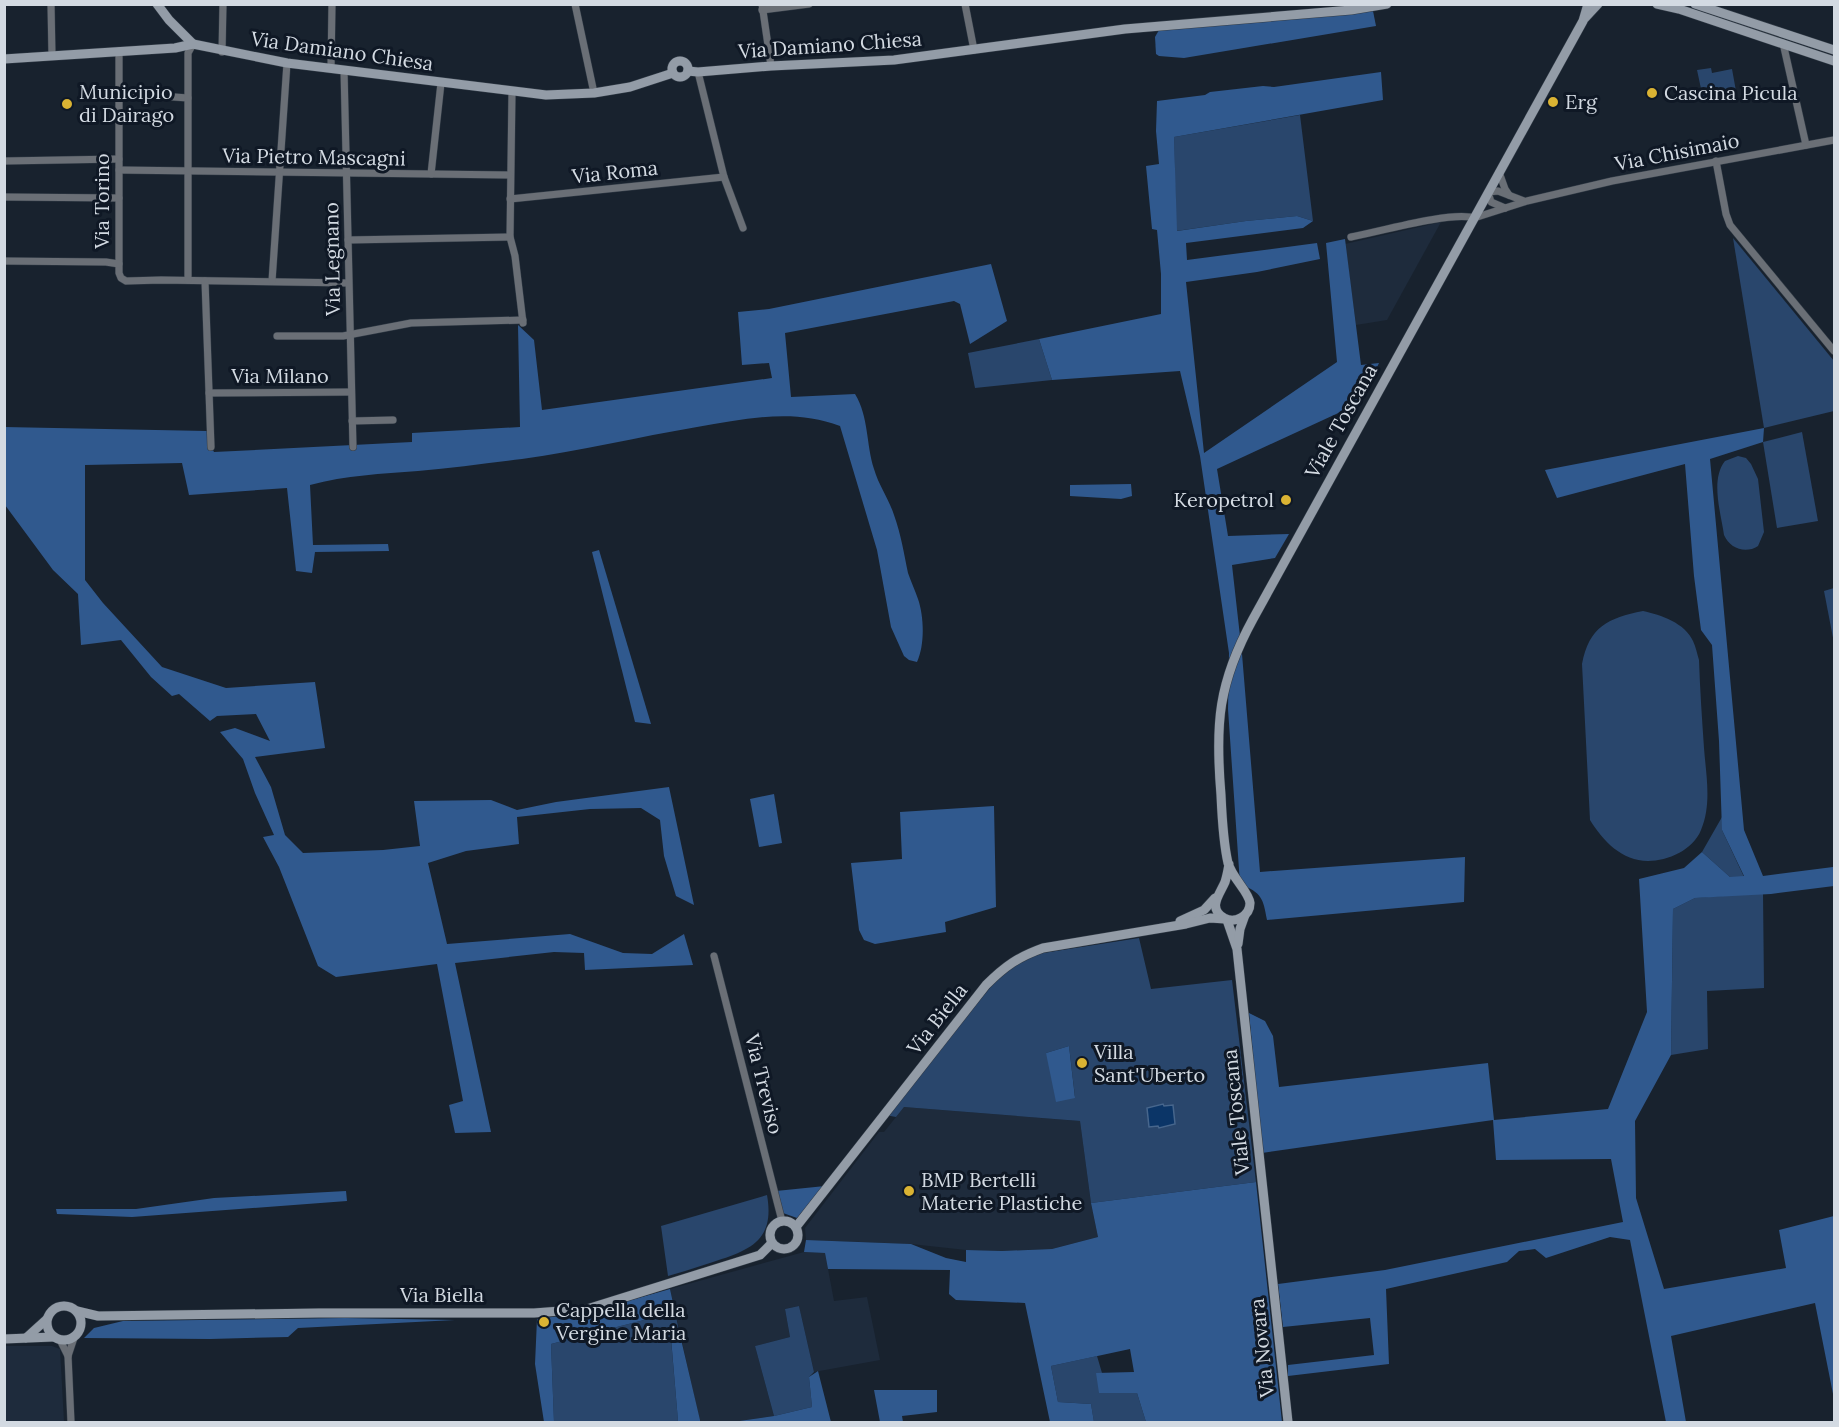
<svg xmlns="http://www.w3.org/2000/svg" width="1839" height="1427" font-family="Lora,serif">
	<rect width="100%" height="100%" fill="#18222e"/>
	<g fill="#1e2b3c">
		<polygon points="1441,222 1387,320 1356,325 1345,244"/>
		<polygon points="904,1107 1080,1121 1091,1203 1098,1237 1052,1249 1002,1251 966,1250 911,1244 806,1240 805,1228 879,1132 884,1132"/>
		<polygon points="804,1252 825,1253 834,1301 867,1297 880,1360 814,1372 799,1306 785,1309 790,1337 755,1346 774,1416 732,1422 700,1422 670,1289"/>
		<polygon points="5,1346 52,1346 60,1349 64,1422 5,1422"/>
	</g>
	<g fill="#29466c" fill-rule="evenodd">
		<polygon points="1711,68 1712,73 1732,69 1736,91 1703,98 1697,70"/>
		<polygon points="1300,115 1313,221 1297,216 1246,221 1176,231 1174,137"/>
		<polygon points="1733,238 1834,361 1834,411 1764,428"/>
		<polygon points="1039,339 1052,380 975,388 968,353"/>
		<polygon points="1802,432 1818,521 1777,528 1763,442"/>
		<path d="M1738,456l8,2 5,6 7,15 6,53 -6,14c-12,8 -28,3 -34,-11 -3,-22 -14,-55 1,-74z"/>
		<polygon points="1834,588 1834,643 1824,591"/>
		<path d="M1643,611c18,4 42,12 50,30 3,6 4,13 6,19 1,30 3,59 5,88 2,27 8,56 -3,82 -8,20 -33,31 -53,31 -26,0 -45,-20 -58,-41l-8,-156c7,-37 26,-46 61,-53z"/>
		<polygon points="1722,817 1722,830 1744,877 1730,877 1702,852"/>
		<polygon points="1763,893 1764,988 1707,991 1708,1049 1671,1055 1673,909 1695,898"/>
		<path d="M1139,938l12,51 81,-9 24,202 -165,21 -11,-82 -176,-14 -8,10 -11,-2 119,-144 20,-12 19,-6zM1069,1046l6,51 -29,-44z"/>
		<path d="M767,1195c8,45 -16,55 -54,67 -15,5 -30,10 -45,14l-7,-50z"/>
		<polygon points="799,1306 814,1372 809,1377 812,1407 774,1416 755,1346 790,1337 785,1309"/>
		<polygon points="675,1312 680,1335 671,1339 678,1421 554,1422 551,1344"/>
		<polygon points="1097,1356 1102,1373 1096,1373 1137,1393 1146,1422 1094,1422 1091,1404 1058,1402 1051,1366"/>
	</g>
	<g fill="#30598e">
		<polygon points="1373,11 1376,26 1184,58 1159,56 1156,54 1155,37 1159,30"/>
		<path d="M1381,72l2,28 -209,37 3,94 69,-10 51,-5 16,5 -10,7 -117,15 1,17 130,-17 3,16 -63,13 -71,10 18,171 133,-91 -11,-119 19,-4 16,126 18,-2 -19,40 -143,66 11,67 61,-2 -14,24 -43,7 10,89 18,218 205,-15 -1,45 -197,18c-4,-22 -5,-27 -27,-36l-12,-175 1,-56 -29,-197 -20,-85 -128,9 -13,-41 122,-25v-40l-4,-44 -5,-1 -6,-63 13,-2 -3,-33 1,-30 48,-6 5,-3 53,-6 11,1z"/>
		<path d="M991,264l16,57 -37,23 -10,-40 -6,-3 -169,32 6,64 64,-3c14,23 11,50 19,75 5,17 15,30 20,46 7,19 10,39 14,58 3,9 7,17 10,26 6,17 7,46 -1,63l-8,-2 -5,-4 -13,-29 -14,-77 -37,-124c-48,-18 -94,-7 -143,1 -59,10 -117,24 -175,32 -35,4 -69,9 -104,12 -36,3 -72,4 -108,14l3,60 75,-1 1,7 -74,1 -3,21 -16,-2 -9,-83 -98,7 -7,-32 -97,2v115l18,23 59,64 64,21 89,-6 10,66 -70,9 16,30 14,48 18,18 80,-3 37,-4 -6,-45 77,-1 26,10 39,-8 113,-15 25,118 -18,-9 -12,-40 -4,-36 -19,-12 -51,1 -73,8 2,27 -53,7 -38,12 19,81 123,-10 53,19 29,1 32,-20 9,31 -108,5 -1,-17 -30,-1 -99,11 36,169 -36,1 -6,-28 14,-4 -26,-137 -101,13 -18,-11 -39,-99 -16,-30 11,-2 -19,-42 -12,-34 -23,-27 15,-4 35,13 -14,-27 -39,2 -7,5 -31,-27 -7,2 -21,-19 -30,-37 -40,5 -3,-51 -25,-24 -48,-65 -1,-78 203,4v7l7,14 198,-10v-9l108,-6 -2,-102 16,15 8,70 230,-32 -3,-15 -27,2 -4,-53 31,-3z"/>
		<polygon points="1764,428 1763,442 1710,459 1744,830 1763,876 1833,867 1834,859 1834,886 1771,894 1695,898 1673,909 1671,1055 1635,1121 1636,1198 1664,1289 1786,1268 1779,1230 1834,1216 1834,1399 1815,1303 1671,1336 1686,1422 1666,1422 1630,1240 1610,1237 1546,1258 1535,1249 1519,1251 1507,1262 1386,1289 1389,1364 1288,1376 1288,1365 1374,1355 1370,1318 1283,1327 1278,1284 1385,1270 1623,1222 1611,1159 1496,1160 1493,1120 1262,1153 1249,1013 1265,1021 1273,1036 1279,1087 1488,1063 1494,1120 1608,1109 1647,1012 1639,879 1684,868 1702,852 1730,877 1744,876 1722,830 1719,741 1712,645 1701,630 1694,576 1685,464 1557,498 1545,470"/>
		<polygon points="1131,484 1132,496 1121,499 1070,496 1070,485"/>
		<polygon points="599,550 651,724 635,722 592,552"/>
		<polygon points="774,794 782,843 759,847 750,799"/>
		<polygon points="994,806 996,907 945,922 946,932 875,944 864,940 859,930 851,863 902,859 900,812"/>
		<polygon points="1069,1046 1075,1098 1056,1102 1046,1053"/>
		<polygon points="1256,1182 1282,1422 1146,1422 1137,1393 1099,1393 1096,1373 1134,1372 1130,1349 1051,1366 1058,1402 1091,1404 1094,1422 1050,1422 1025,1303 956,1300 949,1294 950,1270 828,1269 825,1253 804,1252 806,1240 911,1244 946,1258 966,1262 966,1250 1002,1251 1052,1249 1098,1237 1091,1203"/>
		<polygon points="825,1186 797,1218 783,1213 776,1191"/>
		<polygon points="346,1191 347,1201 132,1217 57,1214 56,1209 136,1209 214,1198"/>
		<polygon points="670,1289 675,1312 551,1344 554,1422 544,1422 535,1364 537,1319 589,1312"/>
		<polygon points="345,1318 455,1320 298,1328 288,1337 210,1339 84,1338 94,1328 123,1321"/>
		<polygon points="680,1335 700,1420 700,1422 672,1422 678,1421 671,1338"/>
		<polygon points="818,1371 831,1422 732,1422 774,1416 812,1407 809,1377"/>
		<polygon points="874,1390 937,1390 937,1412 902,1416 903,1422 880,1422"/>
	</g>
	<polygon fill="#0b3567" stroke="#47668c" stroke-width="1.5" points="1163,1104 1164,1106 1173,1105 1175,1124 1159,1128 1158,1126 1149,1127 1147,1108"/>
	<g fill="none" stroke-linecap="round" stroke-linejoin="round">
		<defs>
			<g id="street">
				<polyline points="51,4 52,56"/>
				<polyline points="575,4 594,93"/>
				<polyline points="762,4 771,66"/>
				<polyline points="965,4 974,50"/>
				<polyline points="762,10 809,4"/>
				<polyline points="1783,43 1806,145"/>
				<polyline points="119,51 119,273 121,278 126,281 161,280 348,283"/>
				<polyline points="222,52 223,4"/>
				<polyline points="331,68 332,4"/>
				<polyline points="344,70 353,447"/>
				<polyline points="698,72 724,177 743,228"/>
				<polyline points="512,92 510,237 515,256 523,323"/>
				<polyline points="119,93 188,98"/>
				<polyline points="4,161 119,159"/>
				<polyline points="1716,161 1726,214 1730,225 1834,351"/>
				<polyline points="119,170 509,175"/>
				<polyline points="1499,172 1505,189 1509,195"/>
				<polyline points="431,174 441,83"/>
				<polyline points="4,197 119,198"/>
				<polyline points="510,199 724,177"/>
				<polyline points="1505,208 1491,202 1488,192 1498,191 1524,201"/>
				<path d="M1351,237c27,-5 100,-26 123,-19l53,-17 85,-20 222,-41"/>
				<polyline points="348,240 510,237"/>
				<polyline points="4,261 106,262 119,264"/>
				<polyline points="188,280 188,53 193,44"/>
				<polyline points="205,281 211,447"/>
				<polyline points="272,281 287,63"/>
				<polyline points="277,336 343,336 411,323 523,320"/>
				<polyline points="209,393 351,392"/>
				<polyline points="352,421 393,420"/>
				<polyline points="714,956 782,1221"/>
				<polyline points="60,1340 68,1356"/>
				<polyline points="71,1422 68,1356 74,1338"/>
			</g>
			<g id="secondary">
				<polyline points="157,4 169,20 193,44"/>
				<polyline points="1657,4 1679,9 1834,61"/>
				<polyline points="1695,4 1834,50"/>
				<polyline points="1585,18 1598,4"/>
				<polyline points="4,59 175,48 193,44 287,63 546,95 594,93 630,87 673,73"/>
				<circle cx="680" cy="69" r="8"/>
				<polyline points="688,71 698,72 771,66 894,60 1125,29 1351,10 1387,4"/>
				<path d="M1229,864c-1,6 -2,12 -4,18 -5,12 -18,26 -1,36 11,6 26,-2 26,-15 -1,-11 -18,-25 -22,-40 -5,-22 -6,-46 -7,-68 -6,-71 -3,-112 32,-176l330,-598 5,-17"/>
				<polyline points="1227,920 1237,949 1288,1422"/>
				<polyline points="1180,921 1204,910 1215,898"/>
				<polyline points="1238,944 1240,929 1245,915"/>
				<circle cx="784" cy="1235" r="14"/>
				<path d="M796,1227l190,-242c19,-19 32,-28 57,-37l143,-24 24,-6 15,1"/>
				<circle cx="64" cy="1323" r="17"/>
				<polyline points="77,1311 98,1316 319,1313 534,1313 587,1309 760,1255 772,1243"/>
				<polyline points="26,1338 47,1319"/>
				<polyline points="4,1339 53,1337"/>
			</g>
		</defs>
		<use href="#street" stroke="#323c47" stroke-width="8"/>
		<use href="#secondary" stroke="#323c47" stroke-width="10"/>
		<use href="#street" stroke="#6a6f76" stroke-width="7"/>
		<use href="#secondary" stroke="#939ca7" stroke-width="9"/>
	</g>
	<g fill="#dab333" stroke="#0f1825" stroke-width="2">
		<circle cx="1652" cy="93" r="6"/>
		<circle cx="1553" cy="102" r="6"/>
		<circle cx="67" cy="104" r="6"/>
		<circle cx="1286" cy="500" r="6"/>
		<circle cx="1082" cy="1063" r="6"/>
		<circle cx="909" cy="1191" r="6"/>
		<circle cx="544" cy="1322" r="6"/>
	</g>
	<g text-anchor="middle" stroke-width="6" stroke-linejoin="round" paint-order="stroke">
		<g font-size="20" fill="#d3dae2" stroke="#0f1825">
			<text transform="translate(830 45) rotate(-4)" y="7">Via Damiano Chiesa</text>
			<text transform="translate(342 51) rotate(8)" y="7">Via Damiano Chiesa</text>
			<text transform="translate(1677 152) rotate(-11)" y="7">Via Chisimaio</text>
			<text transform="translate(314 157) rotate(1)" y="7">Via Pietro Mascagni</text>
			<text transform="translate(615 172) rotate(-6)" y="7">Via Roma</text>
			<text transform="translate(102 201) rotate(-90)" y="7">Via Torino</text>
			<text transform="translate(332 259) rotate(-91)" y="7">Via Legnano</text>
			<text x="280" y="383">Via Milano</text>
			<text transform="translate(1341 421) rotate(-61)" y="7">Viale Toscana</text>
			<text transform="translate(937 1019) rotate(-52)" y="7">Via Biella</text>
			<text transform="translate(764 1084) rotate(76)" y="7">Via Treviso</text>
			<text transform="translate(1236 1112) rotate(-96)" y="7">Viale Toscana</text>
			<text x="442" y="1302">Via Biella</text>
			<text transform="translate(1262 1348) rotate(-96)" y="7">Via Novara</text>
		</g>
		<g font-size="20" fill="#d3dae2" stroke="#0f1825" text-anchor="start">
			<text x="79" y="99">Municipio<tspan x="79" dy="23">di Dairago</tspan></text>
			<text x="1664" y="100">Cascina Picula</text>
			<text x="1565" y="109">Erg</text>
			<text x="1274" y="507" text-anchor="end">Keropetrol</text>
			<text x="1094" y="1059">Villa<tspan x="1094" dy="23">Sant'Uberto</tspan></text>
			<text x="921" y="1187">BMP Bertelli<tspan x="921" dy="23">Materie Plastiche</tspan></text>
			<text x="556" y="1317">Cappella della<tspan x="556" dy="23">Vergine Maria</tspan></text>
		</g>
	</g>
	<rect width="1839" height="1427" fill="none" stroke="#d3dae2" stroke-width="12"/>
</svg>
